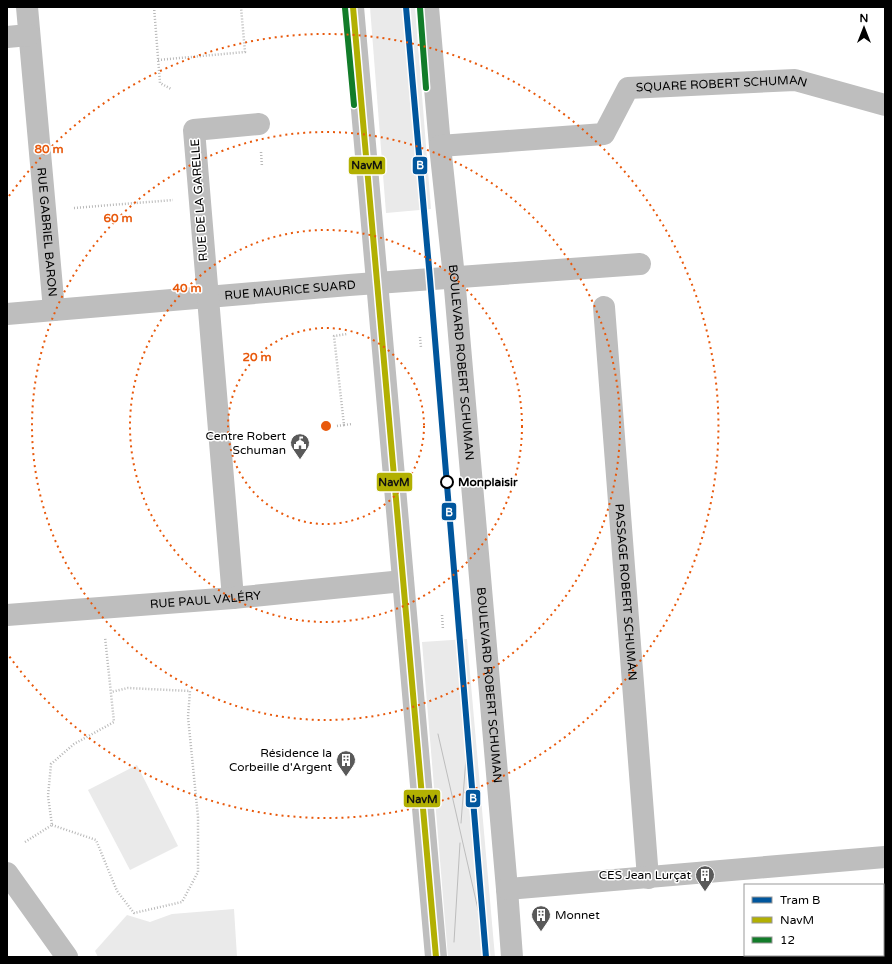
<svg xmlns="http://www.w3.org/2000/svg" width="892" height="964" font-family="'Varela Round',sans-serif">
	<rect width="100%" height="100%" fill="#fff"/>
	<g fill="#eaeaea">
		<polygon points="370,7 415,7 431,209 386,213"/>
		<polygon points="467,639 495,957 448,957 422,642"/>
		<polygon points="137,765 178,846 130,870 88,790"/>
		<polygon points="234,909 237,957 98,957 95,951 127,915 150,922 172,914"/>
	</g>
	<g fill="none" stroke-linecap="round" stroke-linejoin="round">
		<g stroke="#b8b8b8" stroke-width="2.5" stroke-dasharray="1 2" stroke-linecap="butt">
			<polyline points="154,7 160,83 171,89"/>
			<polyline points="158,60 245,52 241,7"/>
			<polyline points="261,152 262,167"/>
			<polyline points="74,208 173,200"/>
			<polyline points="420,337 421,348"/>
			<polyline points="344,425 352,424"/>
			<polyline points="337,426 344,425 334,336 347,334"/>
			<polyline points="442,615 443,630"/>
			<polyline points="52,825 96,840 117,891 134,913 182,902 198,872 198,817 188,717 190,691 128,688 111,692"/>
			<polyline points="25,842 52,825 48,796 51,764 74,744 114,722 105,637"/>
		</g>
		<g stroke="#bebebe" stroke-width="22">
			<path id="s1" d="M27,7l27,303"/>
			<polyline points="353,7 436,957"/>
			<path id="s2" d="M428,7l12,139 14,131 53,612 5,68"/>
			<polyline points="7,37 29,35"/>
			<path id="s3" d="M440,146l164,-12 24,-46 167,-8 90,25"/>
			<path id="s4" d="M604,307l44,571"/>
			<path id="s5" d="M7,314l342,-29 291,-21"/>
			<polyline points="233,598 194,130 259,124"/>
			<path id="s6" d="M7,615l226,-17 170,-17"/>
			<polyline points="7,873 67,957"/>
			<polyline points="507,889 885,857"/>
		</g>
		<g stroke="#bdbdbd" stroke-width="1">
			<polyline points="438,734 485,940"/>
			<polyline points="461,823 468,732"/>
			<polyline points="454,942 460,843"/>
		</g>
		<defs>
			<polyline id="bus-1" points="353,7 436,957"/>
			<g id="bus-2">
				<polyline points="345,8 354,105"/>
				<polyline points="420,8 426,88"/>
			</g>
		</defs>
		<use href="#bus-1" stroke="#fff" stroke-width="9"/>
		<use href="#bus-2" stroke="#fff" stroke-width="9"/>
		<use href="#bus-1" stroke="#b2b002" stroke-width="6"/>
		<use href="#bus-2" stroke="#127c29" stroke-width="6"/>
		<defs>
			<polyline id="tram-1" points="406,7 430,279 486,957"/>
		</defs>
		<use href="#tram-1" stroke="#fff" stroke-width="9"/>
		<use href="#tram-1" stroke="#00569d" stroke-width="6"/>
	</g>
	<g fill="none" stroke="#e8590c" stroke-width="2" stroke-dasharray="2 4">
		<circle cx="326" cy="426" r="98"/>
		<circle cx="326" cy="426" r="196"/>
		<circle cx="326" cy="426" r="294"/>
		<path d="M9 196A392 392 0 1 1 9 656"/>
	</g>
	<defs>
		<symbol id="civic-pin" viewBox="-11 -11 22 30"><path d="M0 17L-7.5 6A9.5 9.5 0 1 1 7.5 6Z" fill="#595959" stroke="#fff"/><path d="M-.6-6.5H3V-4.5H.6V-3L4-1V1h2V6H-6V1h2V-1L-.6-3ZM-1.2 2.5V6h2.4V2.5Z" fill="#fff"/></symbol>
		<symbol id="building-pin" viewBox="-11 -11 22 30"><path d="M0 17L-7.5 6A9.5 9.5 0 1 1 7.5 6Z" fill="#595959" stroke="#fff"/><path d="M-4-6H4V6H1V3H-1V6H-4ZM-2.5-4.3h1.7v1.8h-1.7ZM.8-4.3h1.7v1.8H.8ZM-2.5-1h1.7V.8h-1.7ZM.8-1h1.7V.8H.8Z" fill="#fff"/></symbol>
	</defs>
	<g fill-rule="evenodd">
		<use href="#civic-pin" x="289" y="432" width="22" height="30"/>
		<use href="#building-pin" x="335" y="749" width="22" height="30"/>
		<use href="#building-pin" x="694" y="864" width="22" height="30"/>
		<use href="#building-pin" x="530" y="904" width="22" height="30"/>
	</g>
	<circle fill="#fff" stroke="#000" stroke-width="2" cx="447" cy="482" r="6"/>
	<g text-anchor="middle" stroke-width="3" stroke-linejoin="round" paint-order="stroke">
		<g font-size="12" fill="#000" stroke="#fff">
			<text dy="4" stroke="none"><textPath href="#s3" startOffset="310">SQUARE ROBERT SCHUMAN</textPath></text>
			<text transform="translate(199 200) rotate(-94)" y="4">RUE DE LA GARELLE</text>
			<text dy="4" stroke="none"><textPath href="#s1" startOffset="226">RUE GABRIEL BARON</textPath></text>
			<text dy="4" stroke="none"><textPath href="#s5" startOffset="284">RUE MAURICE SUARD</textPath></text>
			<text dy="4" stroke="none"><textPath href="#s2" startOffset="357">BOULEVARD ROBERT SCHUMAN</textPath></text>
			<text dy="4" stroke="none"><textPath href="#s4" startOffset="286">PASSAGE ROBERT SCHUMAN</textPath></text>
			<text dy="4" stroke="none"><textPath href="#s6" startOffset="199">RUE PAUL VALÉRY</textPath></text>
			<text dy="4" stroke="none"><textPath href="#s2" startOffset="681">BOULEVARD ROBERT SCHUMAN</textPath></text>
		</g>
		<g font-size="12" fill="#000" stroke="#fff" text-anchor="end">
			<text x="286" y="440">Centre Robert<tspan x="286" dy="14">Schuman</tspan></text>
			<text x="332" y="757">Résidence la<tspan x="332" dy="14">Corbeille d'Argent</tspan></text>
			<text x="691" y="879">CES Jean Lurçat</text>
			<text x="555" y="919" text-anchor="start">Monnet</text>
		</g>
		<g font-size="12" font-weight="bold" fill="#000" stroke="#fff" text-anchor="start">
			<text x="458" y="486">Monplaisir</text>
		</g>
	</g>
	<circle cx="326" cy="426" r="6" fill="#e8590c" stroke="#fff" stroke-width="2"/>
	<g font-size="12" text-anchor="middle" font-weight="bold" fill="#e8590c" stroke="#fff" stroke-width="3" stroke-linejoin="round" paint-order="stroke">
		<text x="49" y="153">80 m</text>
		<text x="118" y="222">60 m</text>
		<text x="187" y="292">40 m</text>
		<text x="257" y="361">20 m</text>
	</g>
	<g stroke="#fff" stroke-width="1.5">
		<rect x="412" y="156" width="16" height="19" rx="4" fill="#00569d"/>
		<rect x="348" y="156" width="38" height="19" rx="4" fill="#b2b002"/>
		<rect x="376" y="472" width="37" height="20" rx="4" fill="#b2b002"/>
		<rect x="441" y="502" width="16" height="19" rx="4" fill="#00569d"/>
		<rect x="465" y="789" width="16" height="19" rx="4" fill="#00569d"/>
		<rect x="403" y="789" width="38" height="19" rx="4" fill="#b2b002"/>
	</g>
	<g font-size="11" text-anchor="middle" font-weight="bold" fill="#fff">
		<text x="420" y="169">B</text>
		<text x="449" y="516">B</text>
		<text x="473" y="802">B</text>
	</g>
	<g font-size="11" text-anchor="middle" font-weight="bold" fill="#111">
		<text x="367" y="169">NavM</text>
		<text x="394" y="486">NavM</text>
		<text x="422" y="803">NavM</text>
	</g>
	<rect width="892" height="964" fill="none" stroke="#000000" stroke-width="16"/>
	<rect x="744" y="884" width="140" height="72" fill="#ffffff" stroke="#999999"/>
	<rect x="752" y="897" width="20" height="6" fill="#00569d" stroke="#999999"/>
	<text x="780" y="904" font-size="12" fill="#000000">Tram B</text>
	<rect x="752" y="917" width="20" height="6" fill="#b2b002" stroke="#999999"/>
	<text x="780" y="924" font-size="12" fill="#000000">NavM</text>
	<rect x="752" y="937" width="20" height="6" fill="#127c29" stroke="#999999"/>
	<text x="780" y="944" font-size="12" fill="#000000">12</text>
	<g transform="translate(864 28)" stroke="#ffffff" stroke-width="3" paint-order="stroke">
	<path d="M0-3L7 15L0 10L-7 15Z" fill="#000000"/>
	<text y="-6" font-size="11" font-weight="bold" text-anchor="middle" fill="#000000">N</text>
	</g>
</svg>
